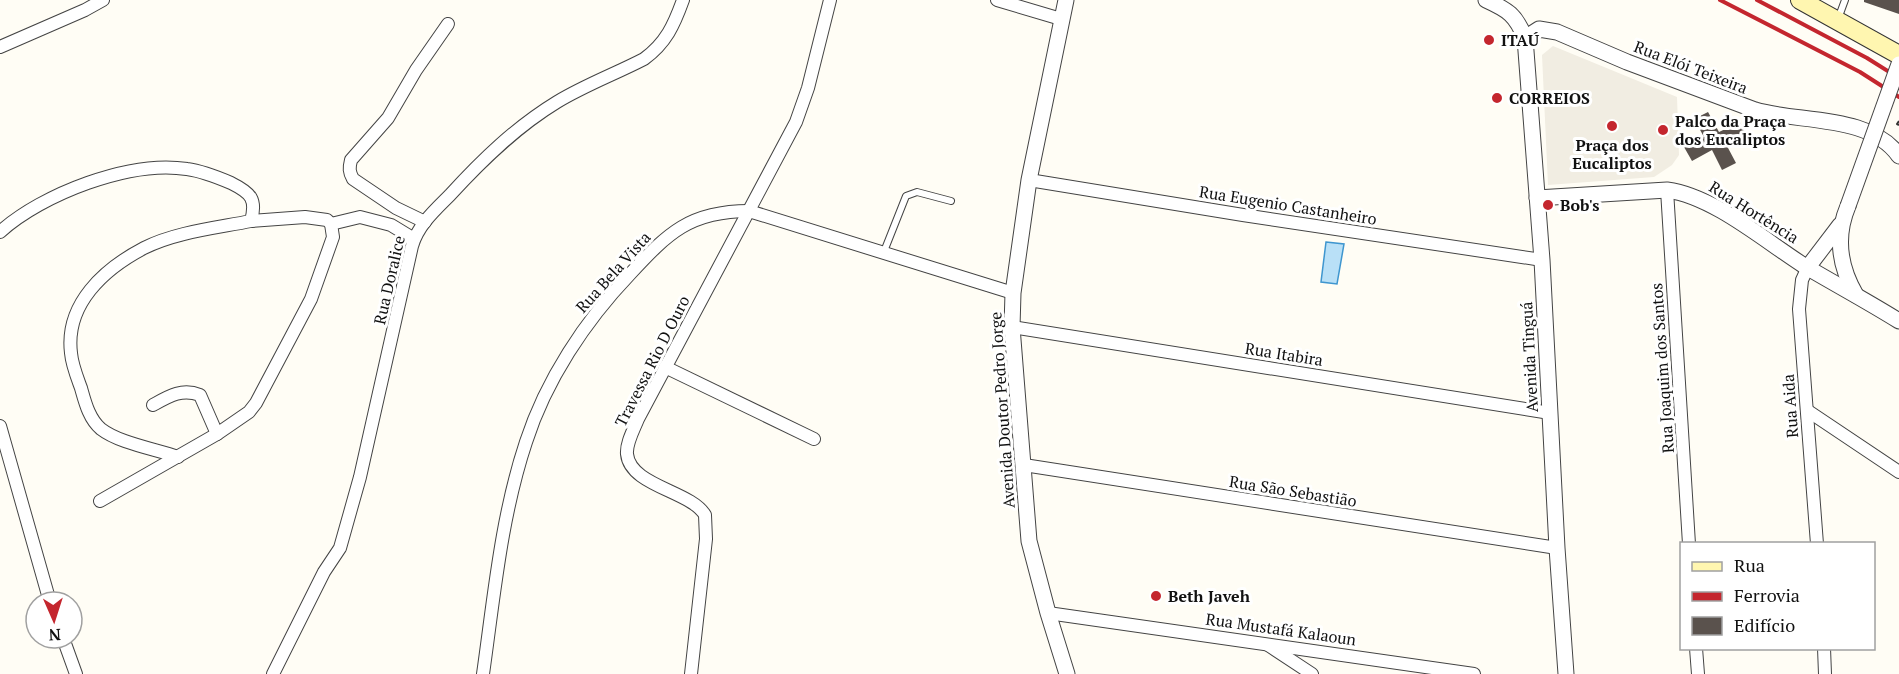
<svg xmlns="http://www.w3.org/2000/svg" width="1899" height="674" font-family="'PT Serif',serif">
	<rect width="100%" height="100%" fill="#fffdf5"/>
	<polygon fill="#f1ede2" points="1553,46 1677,97 1679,155 1672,165 1654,177 1548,185 1542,55"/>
	<polygon fill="#b9e0f7" stroke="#3f96cf" stroke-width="1.5" points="1326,242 1344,244 1337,284 1321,282"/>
	<g fill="#5a524d">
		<polygon points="1864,0 1899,0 1899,14 1864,2"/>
		<polygon points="1708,112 1719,132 1740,122 1747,136 1727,146 1736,163 1722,170 1712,150 1692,161 1684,147 1704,137 1694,119"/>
	</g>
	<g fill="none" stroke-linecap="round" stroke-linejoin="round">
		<defs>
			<g id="service">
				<polyline points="1838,19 1845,0"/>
				<polyline points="883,254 906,196 917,192 951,201"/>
			</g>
			<g id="minor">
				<polyline points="997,0 1061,19"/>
				<polyline points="0,47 85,10 103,0"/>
				<polyline points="1029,180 1243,215 1542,260"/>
				<polyline points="1667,190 1689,544"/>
				<path d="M425,222l-29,-14 -43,-29c-4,-7 -4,-11 -2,-19l37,-42 28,-48 32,-46"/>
				<polyline points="331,224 360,217 391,225 414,239"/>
				<path d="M0,232c42,-38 130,-72 187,-63 15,2 30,8 44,14 20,10 26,16 20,38 -35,7 -75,11 -107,27 -40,21 -79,56 -73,105 1,12 6,24 10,35 4,14 8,31 20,41 18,14 54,20 77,28"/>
				<polyline points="1808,267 1802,280 1799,309 1817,544"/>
				<polyline points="1012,327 1550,413"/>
				<polyline points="665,367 814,439"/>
				<path d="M153,405c16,-9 29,-17 47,-10l17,39"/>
				<polyline points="1808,411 1899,472"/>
				<polyline points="0,426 50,602"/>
				<polyline points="1024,465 1557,548"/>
				<polyline points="100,501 217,434 249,412 256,403 311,299 333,237 331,224 327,220 305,217 251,221"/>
				<polyline points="1048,613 1474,674"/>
				<polyline points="63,638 76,674"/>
				<polyline points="1268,645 1312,674"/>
				<polyline points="1696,648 1698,674"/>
				<polyline points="1824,648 1825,674"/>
				<path d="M273,674l51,-102 16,-24 20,-71 52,-231c6,-21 23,-36 38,-51 32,-35 66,-68 107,-93 28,-17 58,-28 87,-43 22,-16 30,-34 39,-59"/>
				<path d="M483,674c11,-77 18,-157 43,-232 20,-62 59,-121 104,-168 38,-41 60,-63 119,-63l264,82"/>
				<path d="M691,674l15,-135 -1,-24c-14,-24 -75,-29 -78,-61 -1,-11 7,-25 11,-35l158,-297 12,-34 22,-88"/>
			</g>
			<g id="tertiary">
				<polyline points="1066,0 1029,180 1013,293 1012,327 1029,541 1048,613 1067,674"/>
				<path d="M1486,0c22,10 30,15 39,38l17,222 15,288 9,126"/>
				<path d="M1525,38l14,-9 18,3 70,30 128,48c44,13 115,4 144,46"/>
				<path d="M1537,198l130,-8c46,6 97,50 136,75 32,19 64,36 96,56"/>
				<path d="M1848,206c-13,31 -9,60 8,89"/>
				<polyline points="1808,267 1840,225"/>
			</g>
			<polyline id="secondary" points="1800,0 1899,55"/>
		</defs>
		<use href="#service" stroke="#444" stroke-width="8"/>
		<use href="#minor" stroke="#444" stroke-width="14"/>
		<use href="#tertiary" stroke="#444" stroke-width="17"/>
		<use href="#secondary" stroke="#333" stroke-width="20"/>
		<polyline stroke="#333" stroke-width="2" stroke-dasharray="6 3" stroke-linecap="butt" points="1899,121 1897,124 1899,125"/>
		<use href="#service" stroke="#fff" stroke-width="6"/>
		<use href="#minor" stroke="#fff" stroke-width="12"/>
		<use href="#tertiary" stroke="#fff" stroke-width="15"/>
		<use href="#secondary" stroke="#fff6b0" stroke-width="18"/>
		<g stroke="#c4262e" stroke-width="4">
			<polyline points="1720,0 1860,72 1899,97"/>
			<polyline points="1757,0 1867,58 1899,78"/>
		</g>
		<defs>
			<polyline id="tertiary-bridge" points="1848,206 1899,64"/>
		</defs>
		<use href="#tertiary-bridge" stroke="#444" stroke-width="17" stroke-linecap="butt"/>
		<use href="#tertiary-bridge" stroke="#fff" stroke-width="15"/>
	</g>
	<g fill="#c4262e" stroke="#fff" stroke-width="2">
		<circle cx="1489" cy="40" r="6"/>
		<circle cx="1497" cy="98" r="6"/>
		<circle cx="1612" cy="126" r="6"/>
		<circle cx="1663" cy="130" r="6"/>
		<circle cx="1548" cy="205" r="6"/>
		<circle cx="1156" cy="596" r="6"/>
	</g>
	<g text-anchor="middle" stroke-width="6" stroke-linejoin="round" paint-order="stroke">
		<g font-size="16" font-weight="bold" fill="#111" stroke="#fff" text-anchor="start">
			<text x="1501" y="46">ITAÚ</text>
			<text x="1509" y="104">CORREIOS</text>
			<text x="1675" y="127">Palco da Praça<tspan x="1675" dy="18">dos Eucaliptos</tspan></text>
			<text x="1612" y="151" text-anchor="middle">Praça dos<tspan x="1612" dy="18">Eucaliptos</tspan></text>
			<text x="1560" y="211">Bob's</text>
			<text x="1168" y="602">Beth Javeh</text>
		</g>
		<g font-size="16" fill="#111" stroke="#fff">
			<text transform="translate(1691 67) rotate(21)" y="6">Rua Elói Teixeira</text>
			<text transform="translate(1288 205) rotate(9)" y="6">Rua Eugenio Castanheiro</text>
			<text transform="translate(1754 212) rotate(32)" y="6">Rua Hortência</text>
			<text transform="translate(613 272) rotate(-48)" y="6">Rua Bela Vista</text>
			<text transform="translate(389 280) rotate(-77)" y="6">Rua Doralice</text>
			<text transform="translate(1284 354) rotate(9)" y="6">Rua Itabira</text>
			<text transform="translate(1529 357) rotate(-93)" y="6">Avenida Tinguá</text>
			<text transform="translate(652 361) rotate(-63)" y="6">Travessa Rio D Ouro</text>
			<text transform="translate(1662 368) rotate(-94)" y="6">Rua Joaquim dos Santos</text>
			<text transform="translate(1790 406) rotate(-94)" y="6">Rua Aida</text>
			<text transform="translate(1002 410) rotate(-94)" y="6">Avenida Doutor Pedro Jorge</text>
			<text transform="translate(1293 491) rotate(9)" y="6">Rua São Sebastião</text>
			<text transform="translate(1281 629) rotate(8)" y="6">Rua Mustafá Kalaoun</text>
		</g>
	</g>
	<rect x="1680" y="542" width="195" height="108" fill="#ffffff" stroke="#a0a0a0" stroke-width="1.5"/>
	<rect x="1692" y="562" width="30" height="9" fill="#fff6b0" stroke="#a0a0a0" stroke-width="1.5"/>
	<text x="1734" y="572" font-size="18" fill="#111111">Rua</text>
	<rect x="1692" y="592" width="30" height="9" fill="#c4262e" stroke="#a0a0a0" stroke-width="1.5"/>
	<text x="1734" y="602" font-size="18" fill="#111111">Ferrovia</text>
	<rect x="1692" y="617" width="30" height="18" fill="#5a524d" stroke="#a0a0a0" stroke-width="1.5"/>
	<text x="1734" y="632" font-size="18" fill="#111111">Edifício</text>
	<g transform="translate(54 620) rotate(177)"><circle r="28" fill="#ffffff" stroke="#a0a0a0" stroke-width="1.5"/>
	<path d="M0-4.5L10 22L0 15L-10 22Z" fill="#c4262e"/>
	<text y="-9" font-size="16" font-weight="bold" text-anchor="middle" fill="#111111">N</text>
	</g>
</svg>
